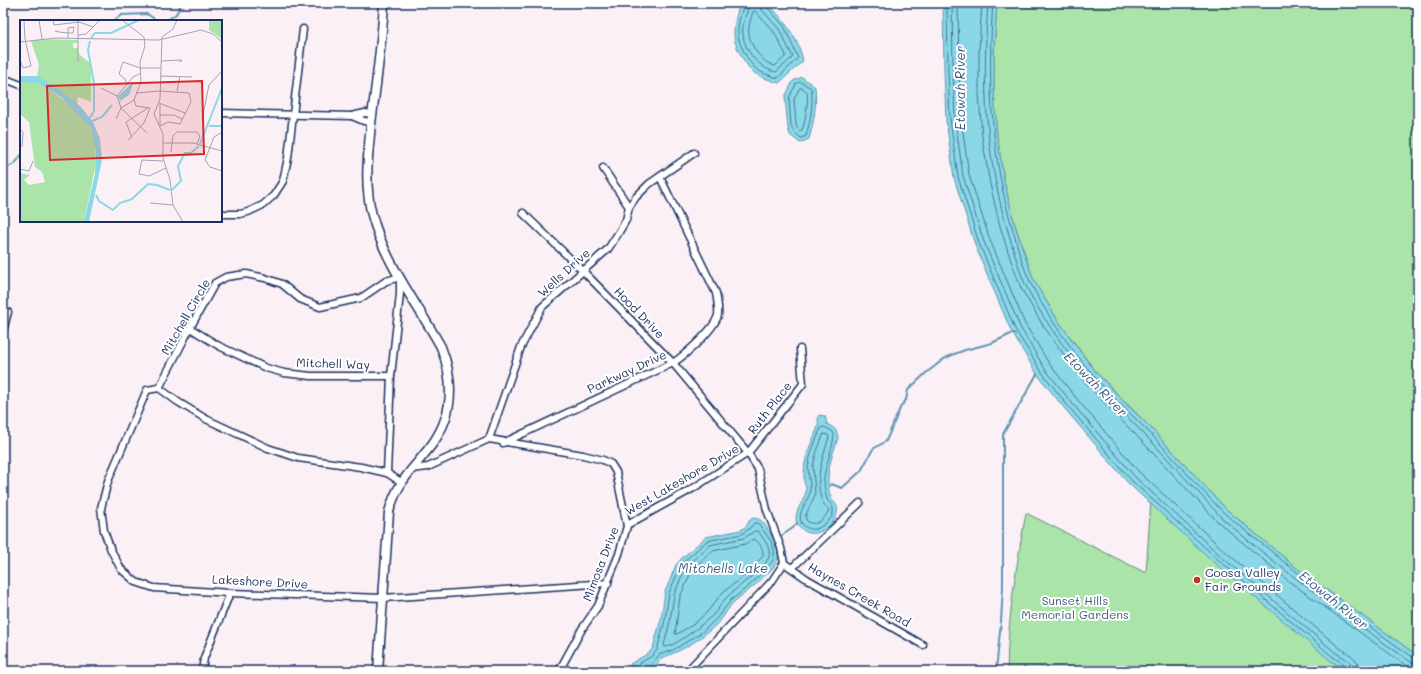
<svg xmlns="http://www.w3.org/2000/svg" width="1421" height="674" font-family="Mali,sans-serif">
	<rect width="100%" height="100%" fill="#fbf0f6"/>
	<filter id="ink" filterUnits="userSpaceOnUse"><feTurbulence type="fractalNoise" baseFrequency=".025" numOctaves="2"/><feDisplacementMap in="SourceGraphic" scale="8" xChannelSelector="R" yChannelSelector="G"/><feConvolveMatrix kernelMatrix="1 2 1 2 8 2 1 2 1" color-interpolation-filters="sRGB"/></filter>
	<g filter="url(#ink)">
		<g fill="#aae4a9" stroke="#628a84">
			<polygon points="997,3 1418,3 1418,656 1299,570 1227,510 1148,425 1096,372 1059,322 1034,281 1014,222 1004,181 997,135 994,94 994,50"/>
			<path d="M1152,484l228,187h-373c1,-55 9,-104 19,-158l120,60z"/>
		</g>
		<g fill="#8ad8e7" stroke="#5e94b0">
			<path d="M740,3h28c15,17 31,35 35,58l-24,22c-9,-3 -21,-6 -28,-13 -7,-8 -18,-26 -17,-37 0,-10 3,-20 6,-30z"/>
			<polygon points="943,3 997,3 994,50 994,94 997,135 1004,181 1014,222 1024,253 1034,281 1055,316 1079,350 1096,372 1128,406 1148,425 1227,510 1299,570 1418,656 1418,671 1348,671 1331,661 1218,566 1128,483 1065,409 1037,374 1011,331 975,245 954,178 946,120 944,70"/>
			<path d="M802,77l13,10c2,17 -1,35 -6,52l-9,4 -10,-8 -2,-7 -3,-31 8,-16z"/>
			<path d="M819,415l6,1 2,8c7,4 10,5 11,14 -4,13 -10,27 -10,41 0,6 1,16 4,21 2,2 4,4 5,7 3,11 -11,24 -21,26 -5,1 -10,0 -14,-4 -15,-12 3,-26 4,-39 0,-3 -1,-5 -2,-8 0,-6 0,-13 1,-19 2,-14 9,-24 13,-37 1,-5 -1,-7 1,-11z"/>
			<path d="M753,518c10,0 12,8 17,15 5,8 10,16 8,26 -4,13 -32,33 -43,42 -6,5 -10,14 -15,20 -16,16 -37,30 -59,37l-4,7 -6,6h-9l-12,-5v-2l19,-11 4,-5 8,-29 4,-27 11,-27 6,-7 24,-21 35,-7 6,-5 2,-4z"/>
		</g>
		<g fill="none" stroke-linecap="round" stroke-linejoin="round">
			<g stroke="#477395" stroke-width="1">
				<path d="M744,3c-2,10 -7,20 -6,31 0,9 10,27 17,34 6,5 15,8 23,10l20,-20 -14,-32 -17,-19 -1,-4"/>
				<path d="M749,3c-1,10 -8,20 -6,31 1,17 17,35 33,38l17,-15 -14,-28 -17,-19 -2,-7"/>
				<polyline points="947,3 948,70 950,119 958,177 979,243 1015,329 1041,371 1068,406 1131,480 1221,562 1333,657 1347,666 1349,671"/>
				<path d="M952,3l1,67 2,49 8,57 21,66 36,85 25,42 27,34 63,74 89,82 112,94c8,5 17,8 18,18"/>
				<path d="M958,3l1,67 2,48 8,57 21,65 35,84 25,41 27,34 62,73 89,82 112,94c9,6 20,11 20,23"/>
				<polyline points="982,3 979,49 979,94 982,137 990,184 1000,226 1010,258 1021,288 1042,324 1067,359 1085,382 1117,416 1137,436 1217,521 1290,582 1408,667 1418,670"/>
				<path d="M988,3c-6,83 -3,156 22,235 5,16 9,33 16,48 19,38 51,80 81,111 11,12 24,23 35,35 20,20 38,41 57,61 8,8 15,17 23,25 59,52 124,98 189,144l7,2"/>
				<path d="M993,3c-6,79 -2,158 22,234 4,16 9,32 16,47 20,39 48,76 77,108 13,13 26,25 39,38 26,27 50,56 76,82 13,12 28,23 42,34 47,40 98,76 149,112l4,1"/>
				<path d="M755,11l19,21 12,23 -1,2 -10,9c-13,-3 -25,-20 -26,-33 -1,-7 2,-15 4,-21z"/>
				<path d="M801,82l10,6c3,15 -1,34 -5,48l-5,2 -7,-6 -3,-6 -2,-28 7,-14z"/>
				<path d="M800,88h2c2,1 4,2 5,4 2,7 -2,31 -5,38l-2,1 -2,-2 -2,-4 -2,-26z"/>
				<path d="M824,427l8,4 2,3c0,10 -8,30 -10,43 0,7 1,18 4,24 2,3 5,4 5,8 2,9 -10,17 -17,20 -5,1 -10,-1 -14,-5 -6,-12 6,-21 8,-32 1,-6 -2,-17 -2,-25 2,-14 8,-27 13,-39z"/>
				<path d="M824,434l4,1 1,2c-6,21 -16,44 -6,66 2,3 4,4 6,7 -4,9 -14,18 -22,11l-2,-4 10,-22 -2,-29 4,-15z"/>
				<path d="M755,531h3c4,7 13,15 11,25 -1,10 -33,32 -41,40 -6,5 -9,13 -15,19 -9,8 -38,32 -48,32l-1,-2 6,-24 4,-26 12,-29 24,-21 34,-7z"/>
				<path d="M754,539c6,3 10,11 9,17l-21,22 -19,14 -15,19 -14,13 -17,10h-2l5,-37 13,-29 20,-17 32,-7z"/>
				<polyline points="642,671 640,663 652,656 657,650 665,620 669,593 682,563 707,541 742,534 750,528 754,523 758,523 771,541 774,549 774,557 772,562 749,586 731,600 716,619 701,633 673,650 659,655 649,667 648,671"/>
			</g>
			<g stroke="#5e94b0" stroke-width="2">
				<polyline points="114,21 121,15 147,14 158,21"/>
				<polyline points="166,21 176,14 182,3"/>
				<path d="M3,170c8,-4 15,-7 18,-15"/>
				<polyline points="829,487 831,484 842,488 861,471 873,449 886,441 901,406 906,400 908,390 926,373 944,359 952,355 965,350 992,343 1013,333 1015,334"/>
				<polyline points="775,540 793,528 797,523"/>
				<polyline points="996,671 1001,621 1003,587 1003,434 1037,374"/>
			</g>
			<defs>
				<g id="street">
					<polyline points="3,78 21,85"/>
					<polyline points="221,113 352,116 365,113 372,114"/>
					<polyline points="352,116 364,121 371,122"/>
					<polyline points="603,168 629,207"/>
					<polyline points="523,213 583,271 673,363 748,453 758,469 767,510 781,548 784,563"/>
					<polyline points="221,214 240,214 248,212 263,205 274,195 283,181 288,158 303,29"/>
					<polyline points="190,328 219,346 266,368 284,373 311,376 391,376"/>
					<polyline points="3,331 8,312"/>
					<polyline points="159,388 147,390 108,481 101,508 104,531 111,550 121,569 136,582 154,588 230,593 383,598 608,583"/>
					<polyline points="159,388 190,328 215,283 226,277 246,274 265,278 282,284 300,299 320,307 361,298 386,281 400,277 400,294 391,376 387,473"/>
					<polyline points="159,388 178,402 206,419 268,448 298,458 361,467 387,473 401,482"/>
					<polyline points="489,439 521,347 542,307 608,249 619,232 626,220 629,207 636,197 649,184 694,153"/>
					<polyline points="489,439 583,455 603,460 611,464 616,472 627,526 619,554 598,606 582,629 559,671"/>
					<path d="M503,443l170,-80c12,-8 42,-34 45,-48 1,-8 -1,-15 -2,-22l-56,-116"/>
					<polyline points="411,469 428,467 489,439"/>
					<polyline points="627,525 692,489 748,453 803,384 800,349"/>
					<polyline points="784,563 807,579 923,645"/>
					<polyline points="792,568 860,503"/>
					<polyline points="202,671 204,658 230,593"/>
					<polyline points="687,671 772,581 784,563"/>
				</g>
				<path id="secondary" d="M378,671l11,-159c9,-33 25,-43 44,-69 21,-30 21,-63 8,-96 -23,-42 -57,-86 -69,-132 -8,-30 -4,-60 -1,-91 5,-40 11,-81 13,-121"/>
			</defs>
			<use href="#street" stroke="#1b2f5e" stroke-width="9"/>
			<use href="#secondary" stroke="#1b2f5e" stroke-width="11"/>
			<use href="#street" stroke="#fff" stroke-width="6"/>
			<use href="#secondary" stroke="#fff" stroke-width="8"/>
		</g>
	</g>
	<circle fill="#c8321e" stroke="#fff" stroke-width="1.5" cx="1197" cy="580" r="4"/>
	<g text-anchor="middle" stroke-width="4" stroke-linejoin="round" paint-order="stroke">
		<g font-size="12" fill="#1b2f5e" stroke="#fff">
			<text transform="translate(564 273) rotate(-42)" y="4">Wells Drive</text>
			<text transform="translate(639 313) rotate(46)" y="4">Hood Drive</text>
			<text transform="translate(186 317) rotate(-60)" y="4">Mitchell Circle</text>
			<text transform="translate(333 364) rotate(2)" y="4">Mitchell Way</text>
			<text transform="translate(627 372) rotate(-25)" y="4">Parkway Drive</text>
			<text transform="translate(770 408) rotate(-52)" y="4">Ruth Place</text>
			<text transform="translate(682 480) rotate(-30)" y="4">West Lakeshore Drive</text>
			<text transform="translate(601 564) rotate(-69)" y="4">Mimosa Drive</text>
			<text transform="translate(260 582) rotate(3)" y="4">Lakeshore Drive</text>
			<text transform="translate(859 595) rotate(30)" y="4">Haynes Creek Road</text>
		</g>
		<g font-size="12" fill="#1b2f5e" stroke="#fff" text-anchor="start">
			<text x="1205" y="577">Coosa Valley<tspan x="1205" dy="14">Fair Grounds</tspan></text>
		</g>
		<g font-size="12" fill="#3f5c71" stroke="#fff">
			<text x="1075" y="605">Sunset Hills<tspan x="1075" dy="14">Memorial Gardens</tspan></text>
		</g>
		<g font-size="13" font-style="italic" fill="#375980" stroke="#fff">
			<text transform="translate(960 88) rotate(-90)" y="5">Etowah River</text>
			<text transform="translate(1096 384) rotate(46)" y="5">Etowah River</text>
			<text x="723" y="573">Mitchells Lake</text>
			<text transform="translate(1334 600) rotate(39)" y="5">Etowah River</text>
		</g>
	</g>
	<g transform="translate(20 20)">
		<rect width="202" height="202" fill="#fbf0f6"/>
		<path d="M189,0h13v19l-13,-9zM22,19l35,1 1,3h-5v5h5l1,6 12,10v38l-13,-5 -1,9 -40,-29 2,-12 -8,-24zM0,62h16l11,6 22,16 22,24 4,15 1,20 -12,59h-64v-49l10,2 -6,5 5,5 16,-3 -3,-10 -7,-5 -6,-45 -9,-8z" fill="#aae4a9"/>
		<path d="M0,56h17l20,12 23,18 13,16 7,17 2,21 -13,62h-5l11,-48 1,-21 -5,-25 -30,-31 -23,-14 -18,-1zM111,64h2l-4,11 -9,6 -2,-5z" fill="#8ad8e7"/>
		<path fill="none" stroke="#8ad8e7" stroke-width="2" d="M71,18l4,-5h16l28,-13M70,21l-2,9 6,33v28l-4,7M72,101l10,-4 10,-12M189,106h13M180,124l22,-56M152,170l9,-9 -3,-15 7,-13h6l8,-7M76,175l3,6 14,9 7,-7 12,-4 16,-15 9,1 13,5"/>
		<path fill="none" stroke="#a1a3b9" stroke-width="1" d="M19,0l3,19M33,0l1,5 25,-3 14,5M102,0l22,17 1,9 -5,16 1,20 -7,18 2,6 14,2M157,0l-4,9 -11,8 -2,62 -6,15 9,20v24l7,22 3,25 10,17M35,11l4,1 9,1h5l1,-6 -6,1v10M58,15l8,-1 14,-14M0,22l36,-4 103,2 42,-10 12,4 9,8M0,40l3,8 8,-2 -6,-27 -1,-19M141,41l20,-1 1,1h-3M58,42v-42M141,56l31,1M107,65l-2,-6 -6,-5 4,-12 17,6h21M81,68l16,8M157,71l3,-15M116,73l24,-2 29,2 2,9 -11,22 -12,-2 -8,4M97,76l4,12 26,25M97,76l16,-19 8,-4M139,83l26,10M140,95h14l8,4M96,99l5,-11 13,-8M182,100l7,-35 13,-14M140,105v-21M0,109l3,3 -1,15M202,112l-8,5 -9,23 5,7 12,4M112,118l-6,-16 22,-14M108,120l16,-17 6,-15M143,123h30l29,8M151,132l2,-16 4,-4h20l3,4 -3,8M143,141l-21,-1 -3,14 10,2 17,-8M0,149l9,2 4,-10M130,183l23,2"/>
		<path fill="#d62828" fill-opacity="0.15" stroke="#d62828" stroke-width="2" d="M182,61l2,73 -154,6 -3,-74z"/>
		<rect width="202" height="202" fill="none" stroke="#1b2f5e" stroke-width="2"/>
	</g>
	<rect width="1421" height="674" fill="none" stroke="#fff" stroke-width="16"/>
	<rect x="8" y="8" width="1405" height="658" fill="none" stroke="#1b2f5e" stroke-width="1.5" filter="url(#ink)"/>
</svg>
